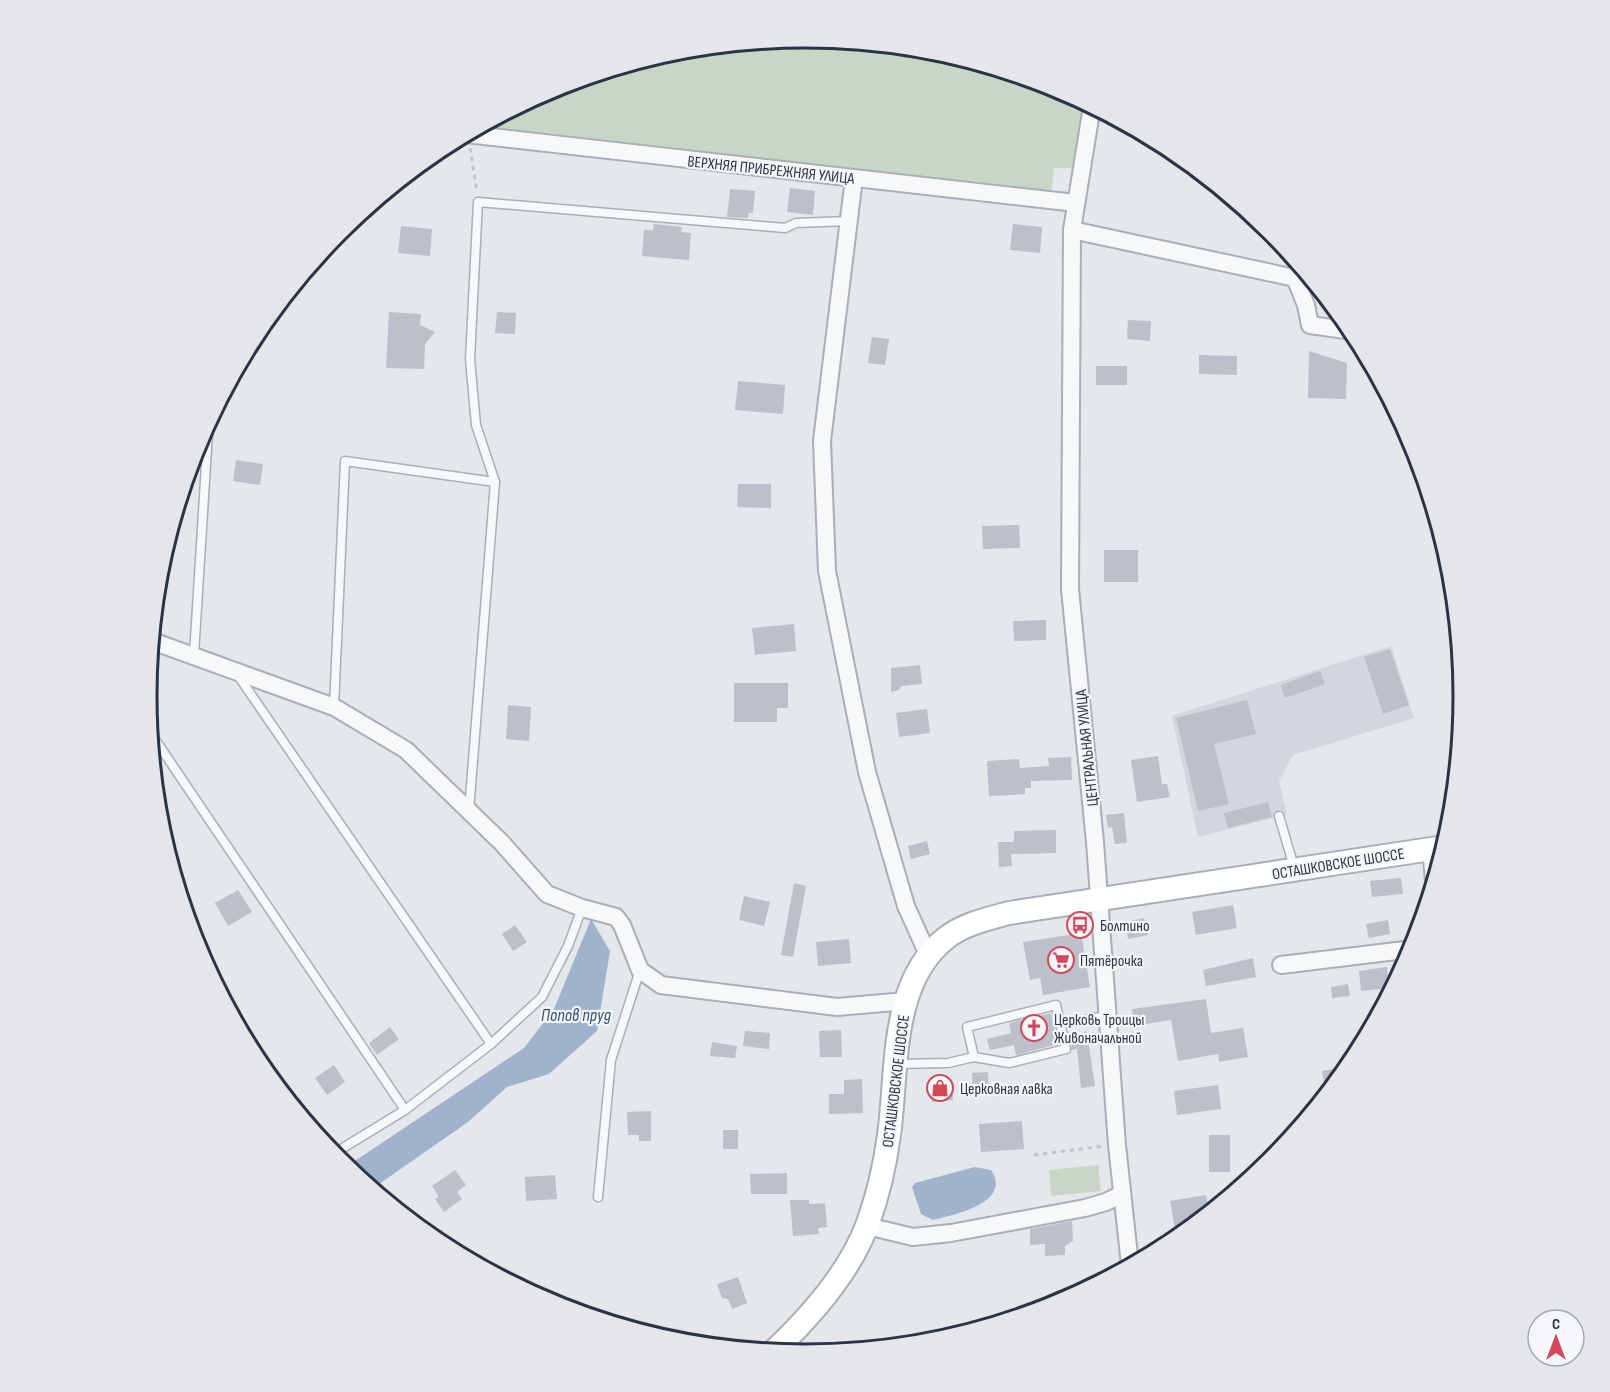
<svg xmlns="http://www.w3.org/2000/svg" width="1610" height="1392" font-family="'Sofia Sans Condensed',sans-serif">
	<rect width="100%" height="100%" fill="#e4e7ec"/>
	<polygon fill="#d2d6de" points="1391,646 1414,718 1293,755 1279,781 1287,814 1198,837 1172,716"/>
	<g fill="#c9d6c5">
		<polygon points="805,38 934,50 1057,88 1083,102 1075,168 1054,168 1051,194 465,135 553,87 677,50"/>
		<polygon points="1098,1165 1101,1191 1051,1196 1049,1170"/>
	</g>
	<g fill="#9fb4cc">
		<polygon points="591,919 610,951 597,1031 549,1074 507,1087 468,1122 372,1189 346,1167 524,1048 554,1009"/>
		<path d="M975,1167l16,3c22,33 -38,45 -58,50l-12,-6 -9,-27 3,-4z"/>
	</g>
	<g fill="#bbc0ca">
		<polygon points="790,188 815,191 813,215 787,212"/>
		<polygon points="730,189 755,191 753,213 749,213 748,218 727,217"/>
		<polygon points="654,224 682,227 681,232 691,233 689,260 642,256 644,230 653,230"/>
		<polygon points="1013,224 1042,227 1040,253 1010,250"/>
		<polygon points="401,226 432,229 430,256 398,253"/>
		<polygon points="389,312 421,314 420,325 435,332 425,344 424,369 386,368"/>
		<polygon points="497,312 516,313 515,334 495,333"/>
		<polygon points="1128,320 1151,321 1150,341 1127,339"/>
		<polygon points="872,337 889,339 885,365 868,363"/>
		<polygon points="1309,351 1347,363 1346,399 1308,398"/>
		<polygon points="1199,355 1237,356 1237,375 1199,374"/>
		<rect x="1096" y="366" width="31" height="19"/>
		<polygon points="738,381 785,385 783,414 735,410"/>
		<polygon points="236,460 263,464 260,485 233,481"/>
		<polygon points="738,484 771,484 771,508 737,507"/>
		<polygon points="1019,525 1020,548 983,549 982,526"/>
		<rect x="1104" y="550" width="34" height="32"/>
		<polygon points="1046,620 1046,640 1014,641 1013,621"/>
		<polygon points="794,624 796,651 755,655 752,628"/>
		<polygon points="1390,649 1409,705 1383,714 1364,657"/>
		<polygon points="920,665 922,684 901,686 899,690 891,692 891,668"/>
		<polygon points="1320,671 1325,684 1285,698 1281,685"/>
		<polygon points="734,683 788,683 788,708 777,708 777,722 734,722"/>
		<polygon points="1247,700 1256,734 1214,744 1229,804 1198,811 1176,718"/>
		<polygon points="508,705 531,707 529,741 506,739"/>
		<polygon points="927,709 930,733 899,737 896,713"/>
		<polygon points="1158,756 1162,784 1167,784 1170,797 1137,802 1131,760"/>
		<polygon points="1071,757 1072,780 1031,781 1031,788 1025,788 1025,794 989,796 987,761 1019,759 1020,768 1049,766 1048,758"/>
		<polygon points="1268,802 1272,817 1228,828 1224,813"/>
		<polygon points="1124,813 1127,843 1115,844 1112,827 1108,828 1106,815"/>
		<polygon points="1056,830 1056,853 1011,854 1012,866 999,867 998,842 1014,842 1014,831"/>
		<polygon points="927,841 930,854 911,859 908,846"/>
		<polygon points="1401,878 1403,894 1372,897 1370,881"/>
		<polygon points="794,883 806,886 793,957 781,955"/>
		<polygon points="238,890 252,912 228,926 215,903"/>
		<polygon points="744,896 770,902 764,926 739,920"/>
		<polygon points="1233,905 1237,928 1196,935 1192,912"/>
		<polygon points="1144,918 1148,935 1128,939 1125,922"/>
		<polygon points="1388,920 1390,934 1369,938 1366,924"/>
		<polygon points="515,925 527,942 513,951 502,934"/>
		<polygon points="1081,933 1090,987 1043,995 1040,978 1030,980 1023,942"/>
		<polygon points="849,939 851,963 818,966 816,942"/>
		<polygon points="1253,958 1256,977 1206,986 1203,970"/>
		<polygon points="1387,967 1389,988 1361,991 1359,971"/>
		<polygon points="1348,984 1350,996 1332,998 1331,987"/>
		<polygon points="1206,999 1211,1033 1243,1028 1248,1057 1219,1062 1218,1054 1178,1061 1171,1020 1134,1026 1132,1009"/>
		<polygon points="1051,1013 1058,1044 1016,1055 1014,1045 990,1050 987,1039 1011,1033 1009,1023"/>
		<polygon points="390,1027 399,1039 377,1055 369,1043"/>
		<polygon points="841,1030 842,1057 820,1057 819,1031"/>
		<polygon points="745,1031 770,1033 769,1049 743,1046"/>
		<polygon points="1087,1032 1095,1086 1081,1088 1077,1049 1072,1050 1070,1035"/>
		<polygon points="712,1042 737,1046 735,1058 710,1056"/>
		<polygon points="334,1065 345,1082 327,1095 315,1078"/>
		<polygon points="1349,1066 1334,1084 1326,1094 1322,1071"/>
		<polygon points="988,1072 989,1092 973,1092 972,1073"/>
		<polygon points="862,1079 863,1113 829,1114 829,1094 844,1094 844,1080"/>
		<polygon points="952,1084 953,1100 932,1102 931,1086"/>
		<polygon points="1218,1085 1221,1109 1177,1115 1174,1091"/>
		<polygon points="651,1111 651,1141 639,1141 639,1135 628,1135 627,1112"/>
		<polygon points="1022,1121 1024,1149 981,1152 979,1124"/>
		<rect x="723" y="1130" width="15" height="19"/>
		<rect x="1209" y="1135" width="21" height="37"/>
		<polygon points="455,1170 466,1185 457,1192 462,1199 444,1212 435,1199 439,1197 432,1186"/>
		<polygon points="787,1173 787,1194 751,1194 750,1174"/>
		<polygon points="555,1175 557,1199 526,1201 525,1177"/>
		<polygon points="1206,1195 1209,1212 1177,1239 1170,1201"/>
		<polygon points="790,1200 809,1200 809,1204 825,1203 827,1227 818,1228 819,1234 793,1236"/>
		<polygon points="1072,1221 1073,1241 1065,1246 1065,1255 1045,1256 1045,1244 1030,1245 1030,1229"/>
		<polygon points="738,1277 747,1303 732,1309 728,1299 722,1298 717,1284"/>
	</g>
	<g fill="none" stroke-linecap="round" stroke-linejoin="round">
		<defs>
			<g id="lane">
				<polyline points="495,482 476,425 470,359 478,202 785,228 796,223 849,221"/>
				<polyline points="194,655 208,433"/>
				<polyline points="237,674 491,1044"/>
				<polyline points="334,707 345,461 495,482 469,811"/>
				<polyline points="150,732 405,1110"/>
				<polyline points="1279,816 1294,867"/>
				<polyline points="1088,1019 1107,1016"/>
				<polyline points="897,1064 948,1063 974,1057 1009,1063 1066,1049 1056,1005 967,1027 974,1057"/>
				<polyline points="333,1154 405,1110 491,1044 542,997 568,946 582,908"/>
				<polyline points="598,1197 611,1060 640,970"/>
			</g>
			<g id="street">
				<polyline points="1092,106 1072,230 1070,589 1095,842 1117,1145 1130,1265"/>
				<polyline points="466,134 1076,203"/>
				<polyline points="853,186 822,441 827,571 867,772 906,906 929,957"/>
				<polyline points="1072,230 1295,278 1306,305 1310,325 1353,331"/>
				<polyline points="1295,278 1313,282"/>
				<polyline points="152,641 334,707 406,750 502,843 547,894 582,908 616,917 622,925 640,970 661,985 837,1007 906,1001"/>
				<polyline points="1431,849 1434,880"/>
				<polyline points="1281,965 1413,949"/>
				<polyline points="867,1226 913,1237 951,1233 1085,1208 1106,1202 1122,1194"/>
			</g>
			<path id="secondary" d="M774,1351c37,-35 76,-79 94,-128 10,-28 17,-58 21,-88 9,-64 0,-152 57,-197 18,-14 41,-19 63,-25l435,-66"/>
		</defs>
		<use href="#lane" stroke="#a9aeb7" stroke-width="11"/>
		<use href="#street" stroke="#a9aeb7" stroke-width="20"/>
		<use href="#secondary" stroke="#a9aeb7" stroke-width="26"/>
		<g stroke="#c2c5cb" stroke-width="3" stroke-dasharray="4.5 4.5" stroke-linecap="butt">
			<polyline points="470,148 477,192"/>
			<polyline points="1034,1155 1104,1146"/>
		</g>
		<use href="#lane" stroke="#f7f8fa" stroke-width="8"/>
		<use href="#street" stroke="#f7f8fa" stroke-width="16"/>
		<use href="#secondary" stroke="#fff" stroke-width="22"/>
	</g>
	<defs>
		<symbol id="bus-ring" viewBox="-11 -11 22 22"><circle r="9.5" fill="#f4f6f9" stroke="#d1495b" stroke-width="1.5"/><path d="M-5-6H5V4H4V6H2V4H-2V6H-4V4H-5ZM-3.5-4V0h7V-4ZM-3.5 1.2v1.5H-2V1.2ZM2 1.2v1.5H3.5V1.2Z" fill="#d1495b"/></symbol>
		<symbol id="supermarket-ring" viewBox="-11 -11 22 22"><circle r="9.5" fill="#f4f6f9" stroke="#d1495b" stroke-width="1.5"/><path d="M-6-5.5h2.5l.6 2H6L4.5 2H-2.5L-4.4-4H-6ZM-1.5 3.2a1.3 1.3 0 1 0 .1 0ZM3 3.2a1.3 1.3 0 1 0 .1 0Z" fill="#d1495b"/></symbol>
		<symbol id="church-ring" viewBox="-11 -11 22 22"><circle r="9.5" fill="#f4f6f9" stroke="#d1495b" stroke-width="1.5"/><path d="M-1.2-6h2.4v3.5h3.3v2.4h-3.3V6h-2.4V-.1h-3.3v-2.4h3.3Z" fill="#d1495b"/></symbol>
		<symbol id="shop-ring" viewBox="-11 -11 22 22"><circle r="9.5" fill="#f4f6f9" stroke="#d1495b" stroke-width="1.5"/><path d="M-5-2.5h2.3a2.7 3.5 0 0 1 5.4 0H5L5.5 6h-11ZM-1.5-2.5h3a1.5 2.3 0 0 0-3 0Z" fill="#d1495b"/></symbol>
	</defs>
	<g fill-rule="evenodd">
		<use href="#bus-ring" x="1065" y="910" width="30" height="30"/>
		<use href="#supermarket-ring" x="1046" y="945" width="30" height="30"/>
		<use href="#church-ring" x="1019" y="1013" width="30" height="30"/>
		<use href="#shop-ring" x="925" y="1073" width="30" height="30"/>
	</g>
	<g text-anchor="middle" stroke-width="4.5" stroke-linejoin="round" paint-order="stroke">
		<g font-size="16" fill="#2b3445" stroke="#f4f6f9">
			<text transform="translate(771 169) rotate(6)" y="6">ВЕРХНЯЯ ПРИБРЕЖНЯЯ УЛИЦА</text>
			<text transform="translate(1086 748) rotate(-96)" y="6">ЦЕНТРАЛЬНАЯ УЛИЦА</text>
			<text transform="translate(1338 863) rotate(-9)" y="6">ОСТАШКОВСКОЕ ШОССЕ</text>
			<text transform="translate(895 1081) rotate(-83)" y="6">ОСТАШКОВСКОЕ ШОССЕ</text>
		</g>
		<g font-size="16" fill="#2b3445" stroke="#f4f6f9" text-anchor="start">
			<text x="1100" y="931">Болтино</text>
			<text x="1080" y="966">Пятёрочка</text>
			<text x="1054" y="1025">Церковь Троицы<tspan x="1054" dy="18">Живоначальной</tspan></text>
			<text x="960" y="1094">Церковная лавка</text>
		</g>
		<g font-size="18" font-style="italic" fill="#34527a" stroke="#f4f6f9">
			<text x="576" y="1021">Попов пруд</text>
		</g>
	</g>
	<path d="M0 0H1610V1392H0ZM157 696a648 648 0 1 1 1296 0a648 648 0 1 1-1296 0Z" fill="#e4e6eb" fill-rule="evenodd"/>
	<path fill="none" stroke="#2b3445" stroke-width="3" d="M157 696a648 648 0 1 1 1296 0a648 648 0 1 1-1296 0Z"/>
	<g transform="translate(1556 1338)"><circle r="28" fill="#f4f6f9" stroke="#a4a8b1" stroke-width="1.5"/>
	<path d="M0-4.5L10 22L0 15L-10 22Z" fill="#d1495b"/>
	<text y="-9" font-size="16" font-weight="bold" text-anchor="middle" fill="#2b3445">С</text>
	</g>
</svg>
